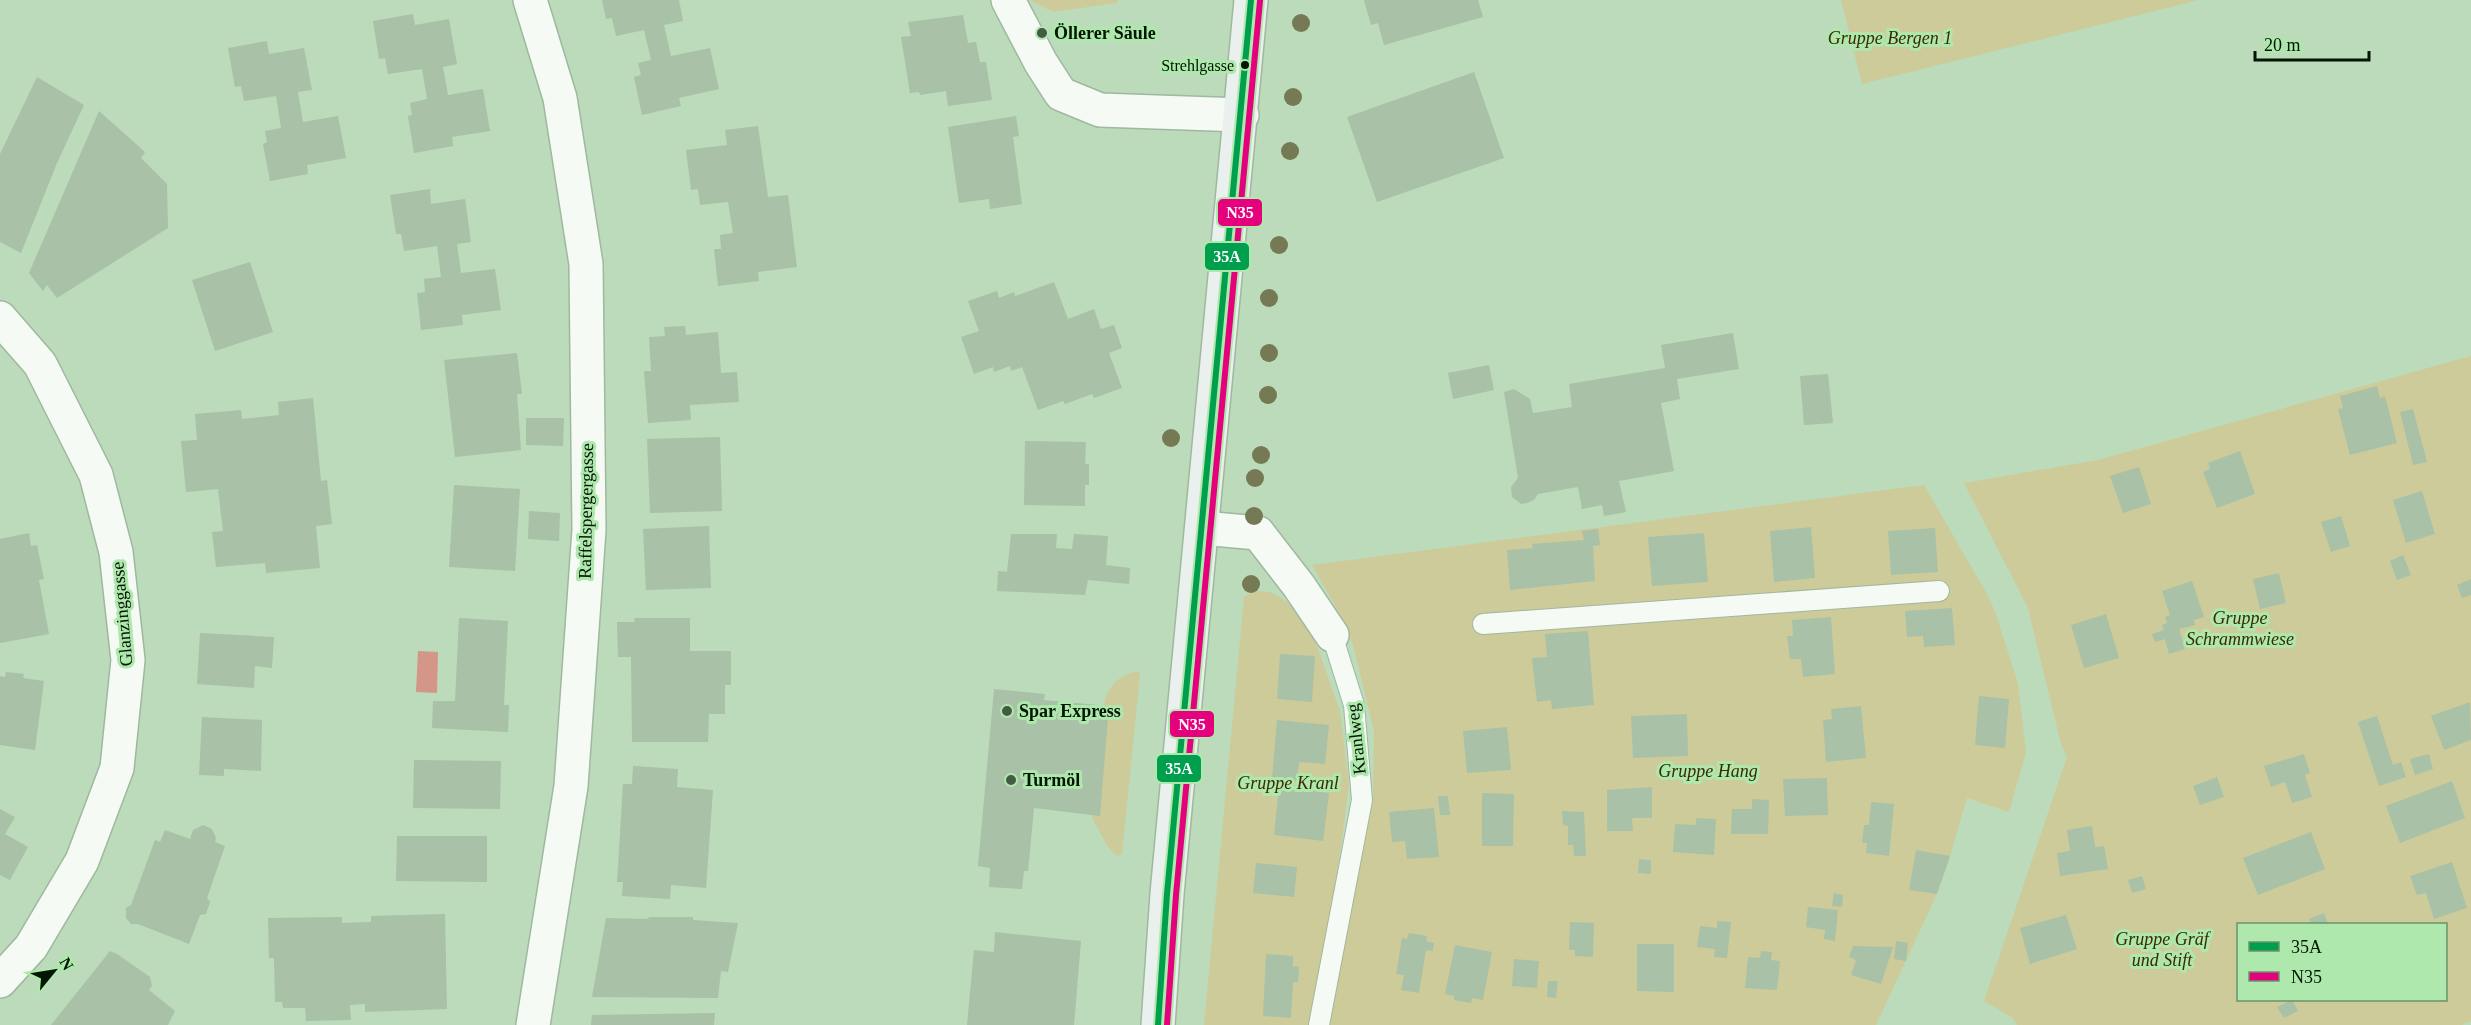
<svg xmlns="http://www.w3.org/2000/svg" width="2471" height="1025" font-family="'Times New Roman',serif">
	<rect width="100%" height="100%" fill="#bbdbba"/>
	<g fill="#cecb9a" fill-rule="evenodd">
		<polygon points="1030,0 1117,0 1117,3 1053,12"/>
		<polygon points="1841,0 2199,0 1862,84"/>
		<path d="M2471,356v665l-9,4h-445l-4,-7 -29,-17 83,-244 -6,-13 -33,-136 -64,-125 134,-23zM2238,924h208v76h-208z"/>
		<polygon points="1924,485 1987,594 1996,614 2018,684 2026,752 2009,812 1967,798 1947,866 1935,898 1876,1025 1329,1025 1355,879 1373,800 1374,731 1353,645 1341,616 1312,565"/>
		<polygon points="1256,591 1270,592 1286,601 1303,617 1317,646 1340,711 1349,784 1339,862 1309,1025 1204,1025 1244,597"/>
		<path d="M1137,671l3,4 -18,179 -5,2 -9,-9 -16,-29 12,-112c2,-18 15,-31 33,-35z"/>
	</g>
	<polygon fill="#d49688" points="418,651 438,652 437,693 416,692"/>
	<g fill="#a8c1a7">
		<polygon points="602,0 679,0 683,21 664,25 671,56 710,48 719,89 679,98 681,106 642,115 634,77 641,75 638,63 651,60 644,30 616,36 612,18 606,19"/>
		<polygon points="1364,0 1478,0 1483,17 1384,45 1378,23 1371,25"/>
		<polygon points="413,14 415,25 449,19 457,64 443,67 448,95 483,89 490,131 452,137 453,146 414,153 408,116 412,115 410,103 427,99 422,69 388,74 385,58 379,59 373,21"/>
		<polygon points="963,15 968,43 976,42 980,62 986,62 992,100 948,106 946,91 920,95 919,92 910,93 901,37 911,36 908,22"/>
		<polygon points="267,41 269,54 304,48 312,90 298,92 303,122 338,116 346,158 307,165 308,174 270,181 263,144 267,142 265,131 281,128 276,96 244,101 241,86 235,87 228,48"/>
		<polygon points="1474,72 1504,158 1377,202 1347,117"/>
		<polygon points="37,77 84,105 57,163 21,253 0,242 0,154"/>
		<polygon points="99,111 145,152 141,158 167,184 168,228 57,298 47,285 43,291 29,273"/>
		<polygon points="1016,116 1019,136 1013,137 1022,204 990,209 989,199 959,203 948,127"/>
		<polygon points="758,126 768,197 788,195 797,267 758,272 759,281 718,286 714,249 721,249 720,235 733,233 728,202 700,205 698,189 691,190 686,150 727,145 725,130"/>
		<polygon points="430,189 431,204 465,199 471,242 457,244 461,273 495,269 501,310 462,315 463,325 421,330 417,293 425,292 424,279 441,277 437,246 404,251 401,234 396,234 390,195"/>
		<polygon points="250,262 273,332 215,351 192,280"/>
		<polygon points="1054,282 1068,319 1094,309 1101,329 1114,325 1122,348 1109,353 1122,388 1094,398 1092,394 1065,404 1063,401 1038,410 1022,367 1011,371 1010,366 994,372 993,367 974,374 961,337 979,331 968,301 997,291 999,298 1014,292 1015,296"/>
		<polygon points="685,326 686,335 718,332 721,373 737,372 739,402 690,405 691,420 648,423 644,371 651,371 649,337 665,336 664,327"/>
		<polygon points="1733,333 1739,369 1677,379 1680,399 1661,403 1674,471 1619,481 1626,512 1604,516 1602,505 1582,509 1578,487 1538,494 1534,500 1527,503 1521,504 1512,497 1511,487 1518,478 1504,392 1514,389 1530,399 1533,413 1572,407 1569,384 1665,368 1661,345"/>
		<polygon points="517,353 522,394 517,394 521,450 455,457 444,360"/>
		<polygon points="1489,365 1494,390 1453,399 1448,373"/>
		<polygon points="1828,374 1833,423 1804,425 1800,376"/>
		<polygon points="2377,386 2380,398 2385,396 2397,443 2350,455 2338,409 2343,408 2340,396"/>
		<polygon points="313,398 321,481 327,480 332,524 316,526 320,568 266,573 265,563 216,567 212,532 223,531 218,489 186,492 181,441 197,440 195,414 241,410 242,419 279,415 278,402"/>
		<polygon points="2413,409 2427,462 2413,465 2400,412"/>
		<polygon points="526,418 564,418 563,446 526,445"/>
		<polygon points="720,437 722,511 650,513 647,439"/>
		<polygon points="1025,441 1086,442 1085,464 1089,464 1089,485 1085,485 1085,506 1024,505"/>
		<polygon points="2240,451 2255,494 2217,508 2203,472 2210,469 2208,463"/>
		<polygon points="2139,467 2151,504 2123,513 2110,476"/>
		<polygon points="454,485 520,489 515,571 449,567"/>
		<polygon points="2422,491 2435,534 2406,543 2393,500"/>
		<polygon points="529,511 560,513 559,541 528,539"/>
		<polygon points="2341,516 2350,546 2331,552 2321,522"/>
		<polygon points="709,526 711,588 646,590 643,529"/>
		<polygon points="1811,527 1815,578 1774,582 1770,531"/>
		<polygon points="1935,528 1938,572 1891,575 1888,531"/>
		<polygon points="1598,529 1600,545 1593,546 1595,581 1510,590 1507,550 1533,548 1532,544 1584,540 1582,531"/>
		<polygon points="29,533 31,546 37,545 44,579 39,580 49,634 0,643 0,539"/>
		<polygon points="1704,533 1708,582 1652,586 1648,537"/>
		<polygon points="1011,534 1057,534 1056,548 1072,549 1074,534 1108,536 1106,565 1130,568 1129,584 1088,580 1085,595 997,591 998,571 1007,572"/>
		<polygon points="2403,555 2411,575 2397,580 2390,561"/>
		<polygon points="2279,573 2286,603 2260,609 2253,579"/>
		<polygon points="2471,579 2471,595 2462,598 2457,585"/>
		<polygon points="2192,581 2204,617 2194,620 2195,625 2179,629 2185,649 2169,654 2165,639 2155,642 2152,634 2164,630 2162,625 2167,623 2165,617 2170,615 2162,591"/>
		<polygon points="1952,608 1955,645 1924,647 1923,636 1907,637 1905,611"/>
		<polygon points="2106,614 2119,658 2084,668 2071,625"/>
		<polygon points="1831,617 1835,674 1803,677 1801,659 1790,659 1787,636 1793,636 1792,620"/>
		<polygon points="459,618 508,621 504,705 509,705 508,732 432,728 433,701 455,701"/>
		<polygon points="634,618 690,618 690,651 731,651 731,685 725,685 725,714 709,714 708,742 632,742 631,657 618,657 617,622 635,622"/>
		<polygon points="1588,631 1594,705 1552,709 1551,700 1537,702 1532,658 1547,657 1545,634"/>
		<polygon points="200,633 274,637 272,668 255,666 254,688 197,684"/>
		<polygon points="1280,654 1315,656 1312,702 1277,699"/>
		<polygon points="6,672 24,674 23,678 44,681 35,750 0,745 0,676 5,677"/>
		<polygon points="994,689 1045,694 1044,700 1109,706 1100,816 1034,808 1028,871 1024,871 1022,889 989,887 990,868 978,866"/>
		<polygon points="1979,696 2009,699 2005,748 1975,745"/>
		<polygon points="2470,702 2471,740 2444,750 2431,716"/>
		<polygon points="1861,706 1866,758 1826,762 1823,720 1832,719 1831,709"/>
		<polygon points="1687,714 1688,756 1633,758 1631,716"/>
		<polygon points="2377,716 2393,765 2401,762 2406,777 2379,786 2358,722"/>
		<polygon points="202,717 262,720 261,771 224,769 224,776 199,775"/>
		<polygon points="1277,720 1329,725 1325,764 1299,762 1297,781 1272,778"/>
		<polygon points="1507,727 1511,770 1467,773 1463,731"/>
		<polygon points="2304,754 2310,773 2305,775 2312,797 2292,803 2285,782 2271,787 2264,766"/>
		<polygon points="2429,754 2433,769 2415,775 2410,759"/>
		<polygon points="414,760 501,761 500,809 413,808"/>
		<polygon points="633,766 678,769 677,787 713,790 706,888 671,885 670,899 622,896 623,882 617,882 623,784 632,784"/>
		<polygon points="2217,777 2224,797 2200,805 2193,786"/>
		<polygon points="1827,778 1828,815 1785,816 1783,779"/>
		<polygon points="2452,781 2465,818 2400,843 2386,806"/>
		<polygon points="1279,787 1329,793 1323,841 1274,835"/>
		<polygon points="1652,787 1652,818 1632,818 1633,831 1607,831 1607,790"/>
		<polygon points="1482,793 1514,794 1513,846 1482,846"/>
		<polygon points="1438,796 1448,796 1450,815 1440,815"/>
		<polygon points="1752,799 1769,800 1768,834 1731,834 1732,809 1752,809"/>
		<polygon points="1871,802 1894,804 1889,856 1866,853 1867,843 1862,843 1864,825 1869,825"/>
		<polygon points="1434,808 1439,857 1407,859 1405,841 1392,842 1389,812"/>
		<polygon points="0,809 15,817 5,834 28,847 10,880 0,875"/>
		<polygon points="1562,811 1584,812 1586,856 1574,856 1573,845 1568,845 1568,826 1563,825"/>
		<polygon points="1696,818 1716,819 1714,855 1673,852 1675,824 1696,825"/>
		<polygon points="203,825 212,829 216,838 215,842 225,846 207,898 210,902 206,914 200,915 189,944 138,924 131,924 126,918 126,908 131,905 155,840 160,842 165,830 190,839 193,830"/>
		<polygon points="2092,826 2095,847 2104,846 2108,869 2060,876 2057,853 2070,851 2067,830"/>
		<polygon points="2311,832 2325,869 2258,895 2243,858"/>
		<polygon points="397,836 487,836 487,882 396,881"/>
		<polygon points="1916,850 1950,856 1937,894 1909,890"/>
		<polygon points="1639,859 1651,860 1651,874 1638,873"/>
		<polygon points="2452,862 2467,908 2434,919 2426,893 2417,895 2410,876"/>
		<polygon points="1256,863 1297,867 1294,897 1253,893"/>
		<polygon points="2142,876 2146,889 2132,893 2128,880"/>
		<polygon points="1834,893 1843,895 1842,907 1832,906"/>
		<polygon points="1808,907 1838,910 1835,941 1824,939 1825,930 1806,927"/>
		<polygon points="2324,913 2328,924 2312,924 2309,919"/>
		<polygon points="445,914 447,1009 365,1012 365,1004 350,1005 351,1020 306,1021 305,1008 283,1008 282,1002 275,1002 274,958 269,958 268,918 342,917 342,923 371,922 371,916"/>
		<polygon points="2066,915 2077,949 2030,964 2020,928"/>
		<polygon points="649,917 693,917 693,920 738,923 728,972 721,971 718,998 592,997 606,918 648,919"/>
		<polygon points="1717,921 1731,922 1727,958 1714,957 1715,949 1697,947 1700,926 1717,928"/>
		<polygon points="1570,922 1594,923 1593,957 1575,956 1575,950 1569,950"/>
		<polygon points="995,932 1081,941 1074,1025 967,1025 974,950 994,952"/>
		<polygon points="1409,933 1427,936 1426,941 1434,943 1433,951 1426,950 1419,993 1401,990 1404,975 1396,974 1402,938 1407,939"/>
		<polygon points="1896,941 1908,943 1906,961 1894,959"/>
		<polygon points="1637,944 1674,944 1674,992 1637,991"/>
		<polygon points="1455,945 1492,952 1483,1000 1472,998 1471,1003 1454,1000 1454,996 1445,994"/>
		<polygon points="1853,946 1893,947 1881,984 1851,975 1856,960 1849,957"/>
		<polygon points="110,951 117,954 150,977 152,986 149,990 175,1011 168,1025 51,1025"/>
		<polygon points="1761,951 1772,952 1771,960 1780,961 1777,990 1745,988 1748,957 1760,958"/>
		<polygon points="1266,954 1293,956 1293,966 1299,967 1298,982 1293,982 1291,1018 1263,1016"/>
		<polygon points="1514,959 1539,961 1537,988 1512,986"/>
		<polygon points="1548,981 1558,981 1556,998 1547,997"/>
		<polygon points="2292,1000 2298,1011 2284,1018 2277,1007"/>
		<polygon points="715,1013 714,1025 591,1025 592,1015"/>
	</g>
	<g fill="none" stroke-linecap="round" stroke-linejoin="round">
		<defs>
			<g id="lane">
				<polyline points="1483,624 1939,591"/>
				<polyline points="1319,1025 1362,800 1354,705 1332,635"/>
			</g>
			<g id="street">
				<polyline points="530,0 560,98 586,264 589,530 571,786 533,1025"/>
				<polyline points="1008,0 1041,63 1061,94 1100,110 1242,115"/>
				<polyline points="0,318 40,364 96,475 116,552 128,660 117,768 82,861 31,947 0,981"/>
				<polyline points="1202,528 1258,533 1299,586 1332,635"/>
			</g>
			<polyline id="secondary" points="1158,1025 1167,894 1251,0"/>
		</defs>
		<use href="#lane" stroke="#9fb89f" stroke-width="22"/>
		<use href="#street" stroke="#9fb89f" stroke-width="36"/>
		<use href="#secondary" stroke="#9fb89f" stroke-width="36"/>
		<use href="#lane" stroke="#f5faf5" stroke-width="20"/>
		<use href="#street" stroke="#f5faf5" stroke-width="33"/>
		<use href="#secondary" stroke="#eaf0ee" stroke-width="33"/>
		<defs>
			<polyline id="bus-1" points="1158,1025 1167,894 1251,0"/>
			<polyline id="bus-2" points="1167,1025 1176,895 1260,1"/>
		</defs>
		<use href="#bus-1" stroke="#aee8ad" stroke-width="10"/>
		<use href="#bus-2" stroke="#aee8ad" stroke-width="10"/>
		<use href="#bus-1" stroke="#009f4d" stroke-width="6"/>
		<use href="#bus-2" stroke="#e5007d" stroke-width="6"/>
	</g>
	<g fill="#757a54">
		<circle cx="1301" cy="23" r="9"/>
		<circle cx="1293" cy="97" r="9"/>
		<circle cx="1290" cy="151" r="9"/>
		<circle cx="1279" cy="245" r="9"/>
		<circle cx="1269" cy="298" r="9"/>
		<circle cx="1269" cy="353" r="9"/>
		<circle cx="1268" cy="395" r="9"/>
		<circle cx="1171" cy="438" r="9"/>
		<circle cx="1261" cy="455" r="9"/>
		<circle cx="1255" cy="478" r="9"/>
		<circle cx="1254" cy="516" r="9"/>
		<circle cx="1251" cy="584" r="9"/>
	</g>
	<g fill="#435b43" stroke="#aee8ad" stroke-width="2">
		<circle cx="1042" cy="33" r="6"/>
		<circle cx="1007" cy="711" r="6"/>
		<circle cx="1011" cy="780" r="6"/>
	</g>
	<circle fill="#021603" stroke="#aee8ad" stroke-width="2" cx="1245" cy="65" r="5"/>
	<g text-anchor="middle" stroke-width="6" stroke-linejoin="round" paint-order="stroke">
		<g font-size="16" fill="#021603" stroke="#aee8ad" text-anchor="end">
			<text x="1234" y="71">Strehlgasse</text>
		</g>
		<g font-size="18" font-weight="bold" fill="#021603" stroke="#aee8ad" text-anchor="start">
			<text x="1054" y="39">Öllerer Säule</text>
			<text x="1019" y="717">Spar Express</text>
			<text x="1023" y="786">Turmöl</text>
		</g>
		<g font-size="18" font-style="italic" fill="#3c2a00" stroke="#aee8ad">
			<text x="1890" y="44">Gruppe Bergen 1</text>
			<text x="2240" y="624">Gruppe<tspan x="2240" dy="21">Schrammwiese</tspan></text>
			<text x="1708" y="777">Gruppe Hang</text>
			<text x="1288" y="789">Gruppe Kranl</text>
			<text x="2162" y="945">Gruppe Gräf<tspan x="2162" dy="21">und Stift</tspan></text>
		</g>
		<g font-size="18" fill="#021603" stroke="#aee8ad">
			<text transform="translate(586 511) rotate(-89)" y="6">Raffelspergergasse</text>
			<text transform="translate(122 614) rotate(-95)" y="6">Glanzinggasse</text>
			<text transform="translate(1356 739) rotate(-96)" y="6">Kranlweg</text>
		</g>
	</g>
	<g stroke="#aee8ad" stroke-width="2">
		<rect x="1217" y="198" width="46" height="29" rx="6" fill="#e5007d"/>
		<rect x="1204" y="242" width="46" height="29" rx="6" fill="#009f4d"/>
		<rect x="1169" y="710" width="46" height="28" rx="6" fill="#e5007d"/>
		<rect x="1156" y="754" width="46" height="29" rx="6" fill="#009f4d"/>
	</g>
	<g font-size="16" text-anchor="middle" font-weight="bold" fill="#fff">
		<text x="1240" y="218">N35</text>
		<text x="1227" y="262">35A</text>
		<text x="1192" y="730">N35</text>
		<text x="1179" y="774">35A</text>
	</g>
	<rect x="2237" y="923" width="210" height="78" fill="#aee8ad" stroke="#699469" stroke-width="1.5"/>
	<rect x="2249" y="942" width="30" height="9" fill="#009f4d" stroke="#699469" stroke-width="1.5"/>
	<text x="2291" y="953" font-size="18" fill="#021603">35A</text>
	<rect x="2249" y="972" width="30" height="9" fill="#e5007d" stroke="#699469" stroke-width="1.5"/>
	<text x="2291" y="983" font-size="18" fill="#021603">N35</text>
	<g transform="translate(54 971) rotate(60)" stroke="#aee8ad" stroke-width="4.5" paint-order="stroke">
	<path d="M0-4.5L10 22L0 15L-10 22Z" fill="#021603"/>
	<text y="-9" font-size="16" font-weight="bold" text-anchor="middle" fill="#021603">N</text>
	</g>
	<path d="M2255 51v9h114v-9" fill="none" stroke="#021603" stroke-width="3"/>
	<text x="2264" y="51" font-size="18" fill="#021603" stroke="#aee8ad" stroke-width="4.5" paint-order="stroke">20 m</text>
</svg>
